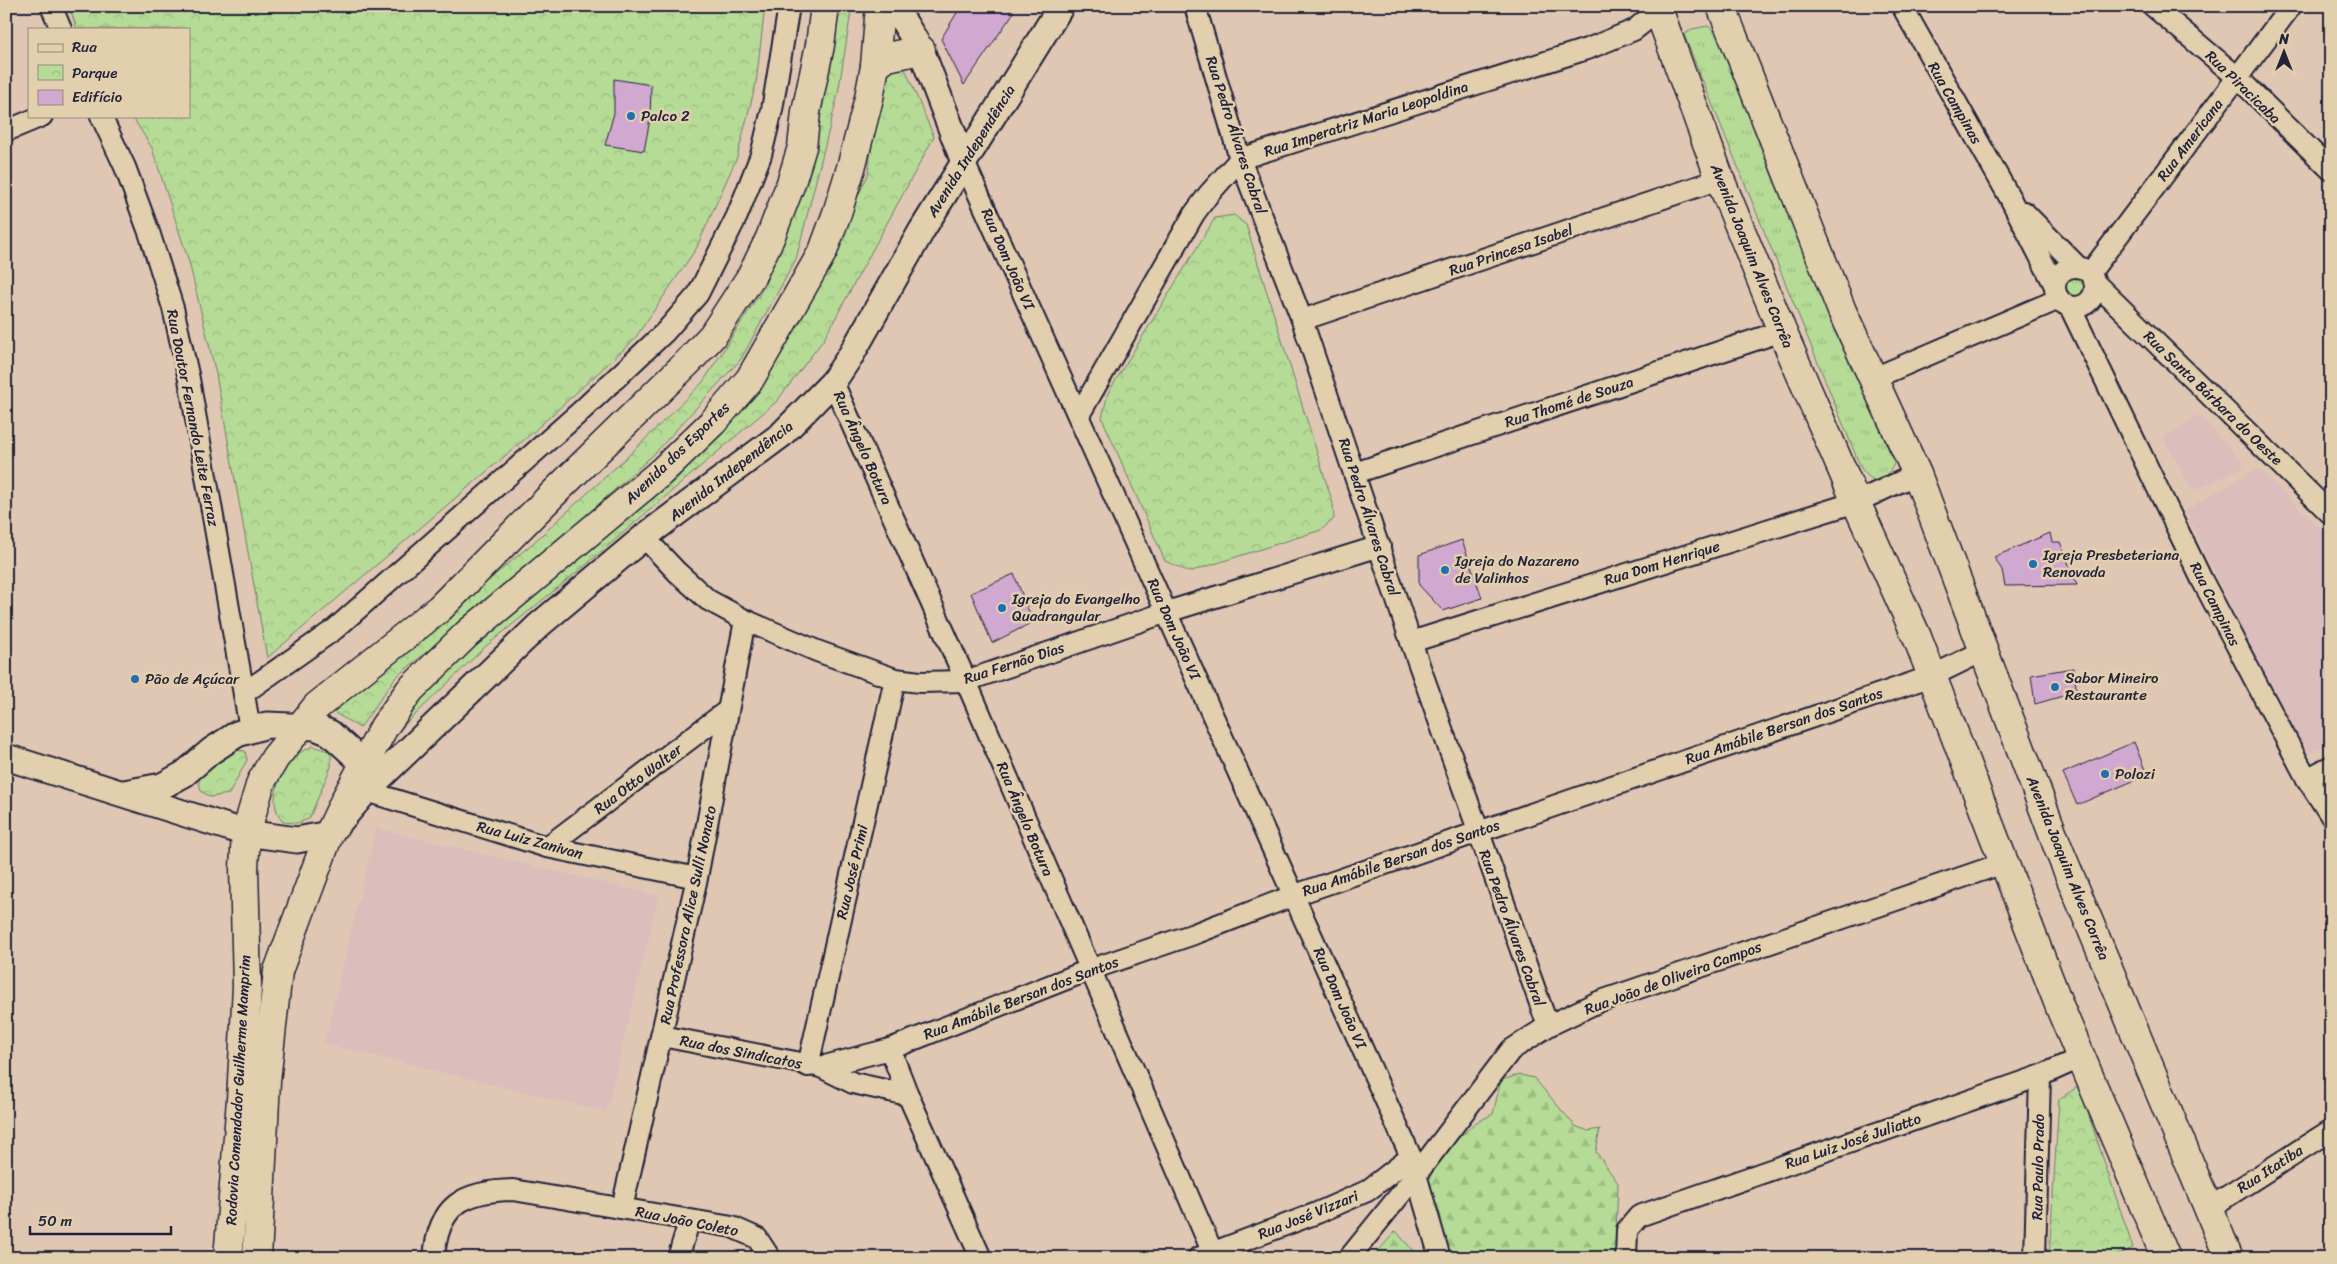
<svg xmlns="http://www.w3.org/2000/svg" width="2337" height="1264" font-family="Sriracha,sans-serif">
	<defs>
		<pattern id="grass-tufts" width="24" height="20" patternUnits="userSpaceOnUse" patternTransform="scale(1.25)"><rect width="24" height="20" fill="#b5db96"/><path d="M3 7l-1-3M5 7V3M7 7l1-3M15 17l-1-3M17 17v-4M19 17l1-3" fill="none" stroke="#9bbc82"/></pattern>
		<pattern id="forest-firs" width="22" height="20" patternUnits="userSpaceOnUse" patternTransform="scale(1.25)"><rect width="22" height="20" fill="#b5db96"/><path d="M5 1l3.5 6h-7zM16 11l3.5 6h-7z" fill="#9bbc82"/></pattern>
		<pattern id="park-crowns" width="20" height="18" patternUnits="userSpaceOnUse" patternTransform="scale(1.25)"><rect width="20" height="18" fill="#b5db96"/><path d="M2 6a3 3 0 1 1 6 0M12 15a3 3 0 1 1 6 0" fill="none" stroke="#9bbc82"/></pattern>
	</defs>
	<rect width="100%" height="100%" fill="#dfc7b4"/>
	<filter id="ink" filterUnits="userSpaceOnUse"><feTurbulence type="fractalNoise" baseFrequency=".02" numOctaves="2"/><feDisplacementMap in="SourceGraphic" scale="10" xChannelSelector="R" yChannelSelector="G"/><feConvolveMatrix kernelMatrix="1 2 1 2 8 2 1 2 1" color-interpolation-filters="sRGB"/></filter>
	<g filter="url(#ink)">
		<g fill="#dbbebc">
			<polygon points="2199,415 2246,466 2192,491 2163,437"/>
			<polygon points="2258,468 2331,538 2331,743 2301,757 2185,510"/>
			<polygon points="376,828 659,896 606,1112 324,1044"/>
		</g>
		<g fill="url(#grass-tufts)" stroke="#6c7e68">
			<path d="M1708,26l8,6 172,416 6,16c-10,19 -19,23 -33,4l-177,-433 8,-6z"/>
			<circle cx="2076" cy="287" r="12"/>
		</g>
		<g fill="url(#forest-firs)" stroke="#6c7e68">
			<polygon points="1520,1075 1534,1078 1575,1126 1588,1131 1600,1129 1596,1152 1618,1183 1615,1258 1450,1258 1445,1244 1440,1214 1427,1184 1439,1156 1475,1123 1493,1114 1501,1080"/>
			<polygon points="1396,1231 1419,1258 1372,1258"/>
		</g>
		<g fill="url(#park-crowns)" stroke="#6c7e68">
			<polygon points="69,6 765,6 756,83 737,157 696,249 633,341 531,434 267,658 216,374 189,262 152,148 132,116 189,116 189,29 77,29"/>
			<polygon points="834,6 852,6 838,94 796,259 741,359 655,453 546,552 395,678 360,728 322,705 443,618 533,543 628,456 703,382 764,287 805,178"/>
			<polygon points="903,64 934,137 824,339 777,401 582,568 486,646 387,742 415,696 717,435 835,244 868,175 880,72"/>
			<polygon points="1234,215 1246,225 1333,504 1334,519 1321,530 1189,572 1165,561 1102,418 1108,393 1215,218"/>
			<path d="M313,746l18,6v15l-22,52 -12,4 -14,-1c-17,-20 -4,-49 13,-66 4,-4 11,-7 17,-10z"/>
			<polygon points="233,750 245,751 247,760 229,794 210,797 201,791 198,776"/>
			<polygon points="2079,1086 2133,1248 2111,1258 2049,1258 2059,1099"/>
		</g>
		<g fill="#d1a9d0" stroke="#22223b">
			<polygon points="961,6 1005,6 1014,12 964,85 941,39"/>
			<polygon points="614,79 651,85 650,119 644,151 605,145 614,113"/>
			<polygon points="2050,533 2052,542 2060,542 2077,585 2005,586 2002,570 1994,557"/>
			<polygon points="1462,540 1482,598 1443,611 1419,585 1419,555"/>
			<polygon points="1014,574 1033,622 992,643 971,593"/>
			<polygon points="2073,668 2077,692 2035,704 2031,675"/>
			<polygon points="2134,742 2147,775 2077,805 2063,773"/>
		</g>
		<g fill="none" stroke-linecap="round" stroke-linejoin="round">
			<defs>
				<g id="minor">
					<polyline points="51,6 61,29"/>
					<polyline points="1195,6 1240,159 1302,320 1411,642 1548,1026"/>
					<polyline points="1902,6 2010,198 2055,286"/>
					<polyline points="2153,6 2237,77 2331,170"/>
					<polyline points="101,116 125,167 150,235 173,308 189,379 250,729"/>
					<polyline points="6,131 42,116"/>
					<polyline points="964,162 1411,1157 1440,1258"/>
					<polyline points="2024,212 2078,267"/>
					<circle cx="2075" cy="287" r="20"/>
					<polyline points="2090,273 2291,6"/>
					<polyline points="2095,283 2331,514"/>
					<polyline points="2070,307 2202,580 2307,779 2331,816"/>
					<polyline points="1302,320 1720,179"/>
					<polyline points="1874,378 2059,299"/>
					<polyline points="833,382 966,681 1215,1258"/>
					<polyline points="1079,415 1194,214 1208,195 1240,159 1590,48 1634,30 1664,6"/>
					<polyline points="1355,473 1782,331"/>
					<polyline points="644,537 677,572 708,600 745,620 817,651 895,679 920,682 966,681 1167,612 1380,546"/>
					<polyline points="1411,642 1856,502 1917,474"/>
					<polyline points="244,693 335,629 580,412 665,332 698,294 737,216 761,155 772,110 789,6"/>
					<polyline points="2307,779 2331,766"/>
					<polyline points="366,791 547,847 697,878"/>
					<polyline points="547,847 728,710"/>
					<polyline points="662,1036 821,1067 890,1049 1089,970 1194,934 1295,895 1932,676 1983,651"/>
					<polyline points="890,1049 908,1095 981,1258"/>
					<polyline points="808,1066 895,679"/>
					<polyline points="821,1067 853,1083 908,1095"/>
					<polyline points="622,1208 697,878 745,620"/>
					<polyline points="2209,1208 2331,1130"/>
					<path d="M434,1258c4,-53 29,-67 79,-68l219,37 25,11 13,20"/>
					<polyline points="678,1258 689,1222"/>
					<polyline points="1198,1258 1317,1213 1367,1191 1411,1157"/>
					<polyline points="1349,1258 1416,1175 1511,1050 1548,1026 1598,1002 2004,863"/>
					<polyline points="1626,1258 1627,1230 1639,1216 2040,1076 2082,1057"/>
					<polyline points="2035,1258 2040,1076"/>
				</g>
				<g id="tertiary">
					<polyline points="894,6 921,50 964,162"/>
					<polyline points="6,757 246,833 297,840 329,834 366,791 539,625 644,537 781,435 833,382 851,355 922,230 1061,6"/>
					<polyline points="124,793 162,786 184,774 211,751 237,734 267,725 315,727 330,733 364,764 366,782"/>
				</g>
				<g id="secondary">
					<polyline points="1657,6 1720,179 1782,331 1856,502 1917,637 2061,1010 2166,1258"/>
					<polyline points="1721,6 1842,311 1917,474 2059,850 2229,1258"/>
				</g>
				<g id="primary">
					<polyline points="875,66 887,57 921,50"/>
					<polyline points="228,1258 241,1100 247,986 244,868 246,833 261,782 275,758 317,706 440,608 553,494 688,362 713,335 752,275 770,238 791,183 802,147 806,112 820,45 825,6"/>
					<polyline points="257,1258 266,1081 278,971 329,834 346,798 384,727 410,690 467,634 660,473 713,422 750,379 823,251 837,213 851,168 869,98 875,66 880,6"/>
				</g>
			</defs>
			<use href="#minor" stroke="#22223b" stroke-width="24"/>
			<use href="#tertiary" stroke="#22223b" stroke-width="29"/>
			<use href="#secondary" stroke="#22223b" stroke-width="31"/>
			<use href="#primary" stroke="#22223b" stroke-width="31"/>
			<use href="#minor" stroke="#e2cfad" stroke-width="20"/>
			<use href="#tertiary" stroke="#e2cfad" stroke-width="25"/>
			<use href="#secondary" stroke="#e2cfad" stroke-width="28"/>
			<use href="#primary" stroke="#e2cfad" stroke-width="28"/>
		</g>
	</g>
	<g fill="#1f6fb2" stroke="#e2cfad" stroke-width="2">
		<circle cx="631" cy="116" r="5"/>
		<circle cx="2033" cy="564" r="5"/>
		<circle cx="1445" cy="570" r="5"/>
		<circle cx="1002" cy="608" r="5"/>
		<circle cx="135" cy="679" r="5"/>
		<circle cx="2055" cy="687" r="5"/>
		<circle cx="2105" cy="774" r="5"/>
	</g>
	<g text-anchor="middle" stroke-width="5" stroke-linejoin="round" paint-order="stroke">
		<g font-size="15" fill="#22223b" stroke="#e2cfad">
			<text transform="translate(2243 87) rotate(44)" y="5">Rua Piracicaba</text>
			<text transform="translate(1955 103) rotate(60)" y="5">Rua Campinas</text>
			<text transform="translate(1366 119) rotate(-18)" y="5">Rua Imperatriz Maria Leopoldina</text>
			<text transform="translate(1236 135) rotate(72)" y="5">Rua Pedro Álvares Cabral</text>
			<text transform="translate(2190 140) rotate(-53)" y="5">Rua Americana</text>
			<text transform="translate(971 151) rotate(-58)" y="5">Avenida Independência</text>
			<text transform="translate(1511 250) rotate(-19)" y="5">Rua Princesa Isabel</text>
			<text transform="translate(1752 256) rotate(68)" y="5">Avenida Joaquim Alves Corrêa</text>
			<text transform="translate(1008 259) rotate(66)" y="5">Rua Dom João VI</text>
			<text transform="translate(2213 398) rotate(44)" y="5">Rua Santa Bárbara do Oeste</text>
			<text transform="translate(1569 402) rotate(-18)" y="5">Rua Thomé de Souza</text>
			<text transform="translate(193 418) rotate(79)" y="5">Rua Doutor Fernando Leite Ferraz</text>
			<text transform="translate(863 448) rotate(66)" y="5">Rua Ângelo Botura</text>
			<text transform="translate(677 453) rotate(-44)" y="5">Avenida dos Esportes</text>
			<text transform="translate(731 471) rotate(-38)" y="5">Avenida Independência</text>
			<text transform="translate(1369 517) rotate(72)" y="5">Rua Pedro Álvares Cabral</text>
			<text transform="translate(1662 563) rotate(-17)" y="5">Rua Dom Henrique</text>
			<text transform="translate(2215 604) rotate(63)" y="5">Rua Campinas</text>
			<text transform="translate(1174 629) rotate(66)" y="5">Rua Dom João VI</text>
			<text transform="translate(1014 663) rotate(-18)" y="5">Rua Fernão Dias</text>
			<text transform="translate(1784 726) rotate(-19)" y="5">Rua Amábile Bersan dos Santos</text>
			<text transform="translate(638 779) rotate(-37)" y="5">Rua Otto Walter</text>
			<text transform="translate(1025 819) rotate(67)" y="5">Rua Ângelo Botura</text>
			<text transform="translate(530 840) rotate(15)" y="5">Rua Luiz Zanivan</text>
			<text transform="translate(1401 858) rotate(-19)" y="5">Rua Amábile Bersan dos Santos</text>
			<text transform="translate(2068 868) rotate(68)" y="5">Avenida Joaquim Alves Corrêa</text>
			<text transform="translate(852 872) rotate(-77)" y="5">Rua José Primi</text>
			<text transform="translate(688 915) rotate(-78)" y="5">Rua Professora Alice Sulli Nonato</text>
			<text transform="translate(1512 928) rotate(70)" y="5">Rua Pedro Álvares Cabral</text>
			<text transform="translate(1673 978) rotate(-20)" y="5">Rua João de Oliveira Campos</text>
			<text transform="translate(1021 998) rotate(-21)" y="5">Rua Amábile Bersan dos Santos</text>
			<text transform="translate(1340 998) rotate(66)" y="5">Rua Dom João VI</text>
			<text transform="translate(741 1052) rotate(11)" y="5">Rua dos Sindicatos</text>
			<text transform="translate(238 1090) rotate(-87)" y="5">Rodovia Comendador Guilherme Mamprim</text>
			<text transform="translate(1853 1141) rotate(-19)" y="5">Rua Luiz José Juliatto</text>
			<text transform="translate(2038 1167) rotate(-89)" y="5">Rua Paulo Prado</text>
			<text transform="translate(2270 1169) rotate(-33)" y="5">Rua Itatiba</text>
			<text transform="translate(1308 1215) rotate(-22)" y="5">Rua José Vizzari</text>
			<text transform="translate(687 1221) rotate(11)" y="5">Rua João Coleto</text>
		</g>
		<g font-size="15" fill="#22223b" stroke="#e2cfad" text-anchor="start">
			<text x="641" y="121">Palco 2</text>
			<text x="2043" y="560">Igreja Presbeteriana<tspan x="2043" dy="17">Renovada</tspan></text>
			<text x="1455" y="566">Igreja do Nazareno<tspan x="1455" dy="17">de Valinhos</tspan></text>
			<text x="1012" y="604">Igreja do Evangelho<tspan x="1012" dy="17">Quadrangular</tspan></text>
			<text x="2065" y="683">Sabor Mineiro<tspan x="2065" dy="17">Restaurante</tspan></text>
			<text x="145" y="684">Pão de Açúcar</text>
			<text x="2115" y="779">Polozi</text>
		</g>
	</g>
	<rect width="2337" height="1264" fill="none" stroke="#e2cfad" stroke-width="25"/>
	<rect x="12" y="12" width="2312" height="1239" fill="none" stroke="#22223b" stroke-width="2" filter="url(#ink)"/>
	<rect x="28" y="28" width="162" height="90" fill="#e2cfad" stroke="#958a7f"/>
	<rect x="38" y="44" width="25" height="8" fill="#e2cfad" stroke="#958a7f"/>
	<text x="72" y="52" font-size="15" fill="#22223b">Rua</text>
	<rect x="38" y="65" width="25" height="15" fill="url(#park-crowns)" stroke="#958a7f"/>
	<text x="72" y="78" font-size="15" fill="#22223b">Parque</text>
	<rect x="38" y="90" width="25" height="15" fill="#d1a9d0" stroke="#958a7f"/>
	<text x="72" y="102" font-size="15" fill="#22223b">Edifício</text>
	<g transform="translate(2284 52)" stroke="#e2cfad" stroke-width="4" paint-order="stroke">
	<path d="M0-4L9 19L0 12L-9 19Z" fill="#22223b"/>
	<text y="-8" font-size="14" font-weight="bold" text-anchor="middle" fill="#22223b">N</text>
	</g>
	<path d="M30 1226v8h141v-8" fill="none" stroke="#22223b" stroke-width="2.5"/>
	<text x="38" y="1226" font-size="15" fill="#22223b" stroke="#e2cfad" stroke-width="4" paint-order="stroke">50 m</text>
</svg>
